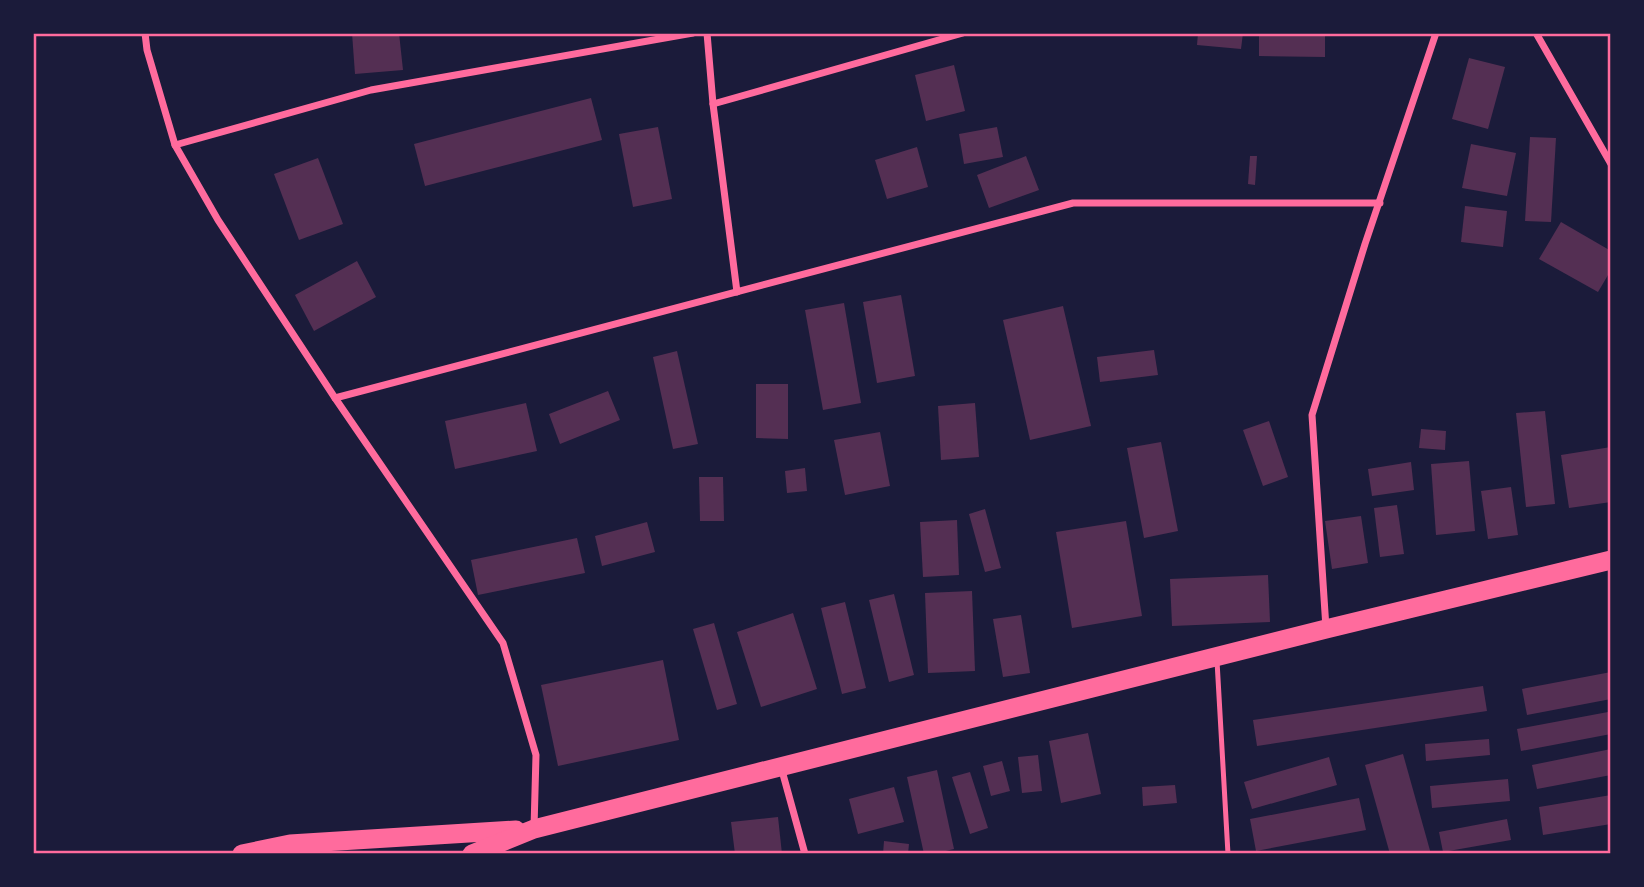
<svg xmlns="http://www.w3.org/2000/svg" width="1644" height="887" font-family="Raleway,sans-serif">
	<rect width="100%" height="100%" fill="#1b1b3a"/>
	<g fill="#542f53">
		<polygon points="352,33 399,33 403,70 355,74"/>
		<polygon points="1198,33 1243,33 1241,49 1197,45"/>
		<polygon points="1259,33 1325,33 1325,57 1259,56"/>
		<polygon points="1469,58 1505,67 1488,129 1452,119"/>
		<polygon points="954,65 965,111 926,121 915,75"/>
		<polygon points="591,98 602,140 425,186 414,144"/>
		<polygon points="658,127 672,199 633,207 619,134"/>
		<polygon points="997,127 1003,157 964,164 959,134"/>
		<polygon points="1530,137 1556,138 1551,222 1525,221"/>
		<polygon points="1471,144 1516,153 1507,196 1462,188"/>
		<polygon points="917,147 928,187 887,199 875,160"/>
		<polygon points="1026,156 1039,190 989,208 977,175"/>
		<polygon points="1250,156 1257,156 1255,185 1248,184"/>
		<polygon points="318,158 343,224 299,240 274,174"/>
		<polygon points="1465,206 1507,211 1503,247 1461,242"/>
		<polygon points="1561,222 1611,251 1611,270 1598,292 1539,259"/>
		<polygon points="357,261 376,297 314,331 295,295"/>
		<polygon points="901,295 915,376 877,383 863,302"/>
		<polygon points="844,303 861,403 823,410 805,310"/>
		<polygon points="1063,306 1091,426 1030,440 1003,320"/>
		<polygon points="1154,350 1158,375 1100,382 1097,357"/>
		<polygon points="677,351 698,444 673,449 653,357"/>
		<polygon points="756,384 788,384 788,439 756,438"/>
		<polygon points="608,391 620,420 560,444 549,414"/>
		<polygon points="526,403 537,451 455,469 445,421"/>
		<polygon points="975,403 979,457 941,460 938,406"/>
		<polygon points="1545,411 1555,504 1526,507 1516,413"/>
		<polygon points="1269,421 1288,477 1263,486 1243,430"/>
		<polygon points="1421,429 1446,431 1445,450 1419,448"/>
		<polygon points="880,432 890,486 845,495 834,440"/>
		<polygon points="1161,442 1178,531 1144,538 1127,448"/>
		<polygon points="1611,447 1611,502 1569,508 1561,455"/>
		<polygon points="1469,461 1475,531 1436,535 1431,464"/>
		<polygon points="1411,462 1414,490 1372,496 1368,469"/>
		<polygon points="805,468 807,491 787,493 785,471"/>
		<polygon points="699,477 723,477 724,521 700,521"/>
		<polygon points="1511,487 1518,535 1488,539 1481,491"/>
		<polygon points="1397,505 1404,554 1380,557 1374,508"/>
		<polygon points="985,509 1001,568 985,572 969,514"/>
		<polygon points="1361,516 1368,563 1332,569 1325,521"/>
		<polygon points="957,520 959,575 923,577 920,522"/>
		<polygon points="1126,521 1142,616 1072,628 1056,532"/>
		<polygon points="647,522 655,552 602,566 595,536"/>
		<polygon points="577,538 585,573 478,595 471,560"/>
		<polygon points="1268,575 1270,622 1172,626 1170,579"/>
		<polygon points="972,591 975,671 928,673 925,593"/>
		<polygon points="894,594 914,675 889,682 869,600"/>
		<polygon points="845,602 866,688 842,694 821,608"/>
		<polygon points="793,613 817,689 761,707 737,632"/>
		<polygon points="1021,615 1030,673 1003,677 993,619"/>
		<polygon points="714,623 737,704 717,710 693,629"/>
		<polygon points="663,660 679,740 558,766 541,685"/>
		<polygon points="1611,672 1611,699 1527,715 1522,689"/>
		<polygon points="1483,686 1487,711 1257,746 1253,720"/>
		<polygon points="1608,712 1611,734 1521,751 1517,729"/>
		<polygon points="1088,733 1101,794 1061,803 1049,741"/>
		<polygon points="1489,739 1490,755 1426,761 1425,744"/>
		<polygon points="1611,749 1611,775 1537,789 1532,765"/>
		<polygon points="1403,754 1431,854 1390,854 1365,765"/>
		<polygon points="1038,755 1042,791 1022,793 1018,757"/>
		<polygon points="1329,757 1337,785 1252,809 1244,782"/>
		<polygon points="1002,761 1010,791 991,796 983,766"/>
		<polygon points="937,770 954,849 933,854 924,854 907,777"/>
		<polygon points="970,772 988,828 970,834 952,777"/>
		<polygon points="1508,779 1510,801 1432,808 1430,786"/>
		<polygon points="1175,785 1177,803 1143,806 1142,787"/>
		<polygon points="894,787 904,822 858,834 849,799"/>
		<polygon points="1611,795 1611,824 1543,835 1539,807"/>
		<polygon points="1359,798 1366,830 1256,851 1250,819"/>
		<polygon points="778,817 782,854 735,854 731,822"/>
		<polygon points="1507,819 1511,840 1443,852 1439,832"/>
		<polygon points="884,841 909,844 908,854 883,854"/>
	</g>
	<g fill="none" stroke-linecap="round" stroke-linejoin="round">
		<polyline stroke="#ff6b9d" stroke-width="5" points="1217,661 1228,854"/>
		<g stroke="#ff6b9d" stroke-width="7">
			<polyline points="145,33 147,50 175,145 218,220 335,398 503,643 536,755 534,828"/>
			<polyline points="707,33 713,104 737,292"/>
			<polyline points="1536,33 1611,164"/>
			<polyline points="713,104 963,33"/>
			<polyline points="175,145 371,90 693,33"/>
			<polyline points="335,398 1073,203 1380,203"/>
			<polyline points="1326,628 1312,415 1365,244 1436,33"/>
			<polyline points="781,767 805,854"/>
		</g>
		<g stroke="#ff6b9d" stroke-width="19">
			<polyline points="242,854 290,844 516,830"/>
			<polyline points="472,854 534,829 1326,629 1611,560"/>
		</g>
	</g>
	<rect width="1644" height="887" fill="none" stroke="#1b1b3a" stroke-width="70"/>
	<rect x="35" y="35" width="1574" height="817" fill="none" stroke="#ff6b9d" stroke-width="2.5"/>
</svg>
